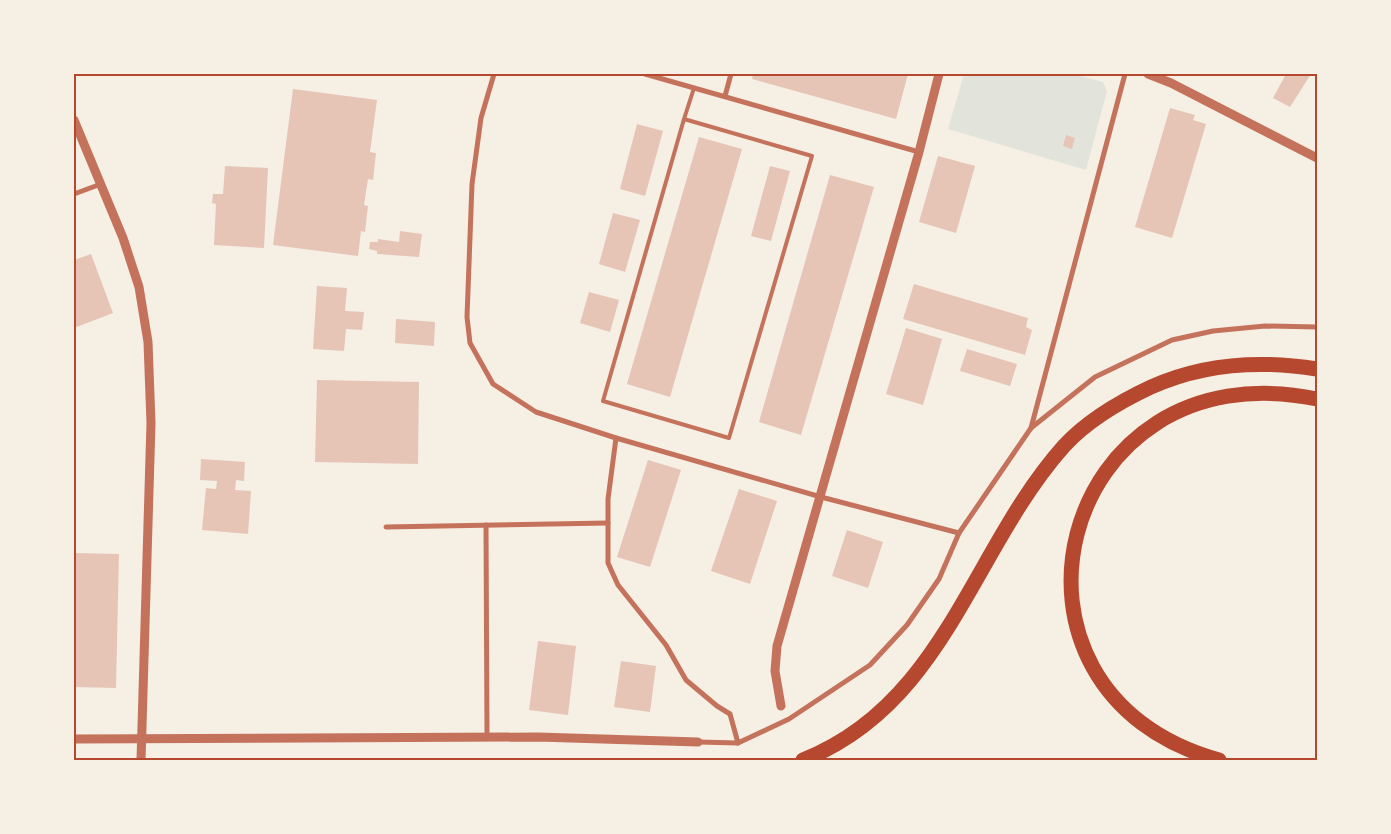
<svg xmlns="http://www.w3.org/2000/svg" width="1391" height="834" font-family="'PT Serif',serif">
	<rect width="100%" height="100%" fill="#f6efe4"/>
	<polygon fill="#e2e4dc" points="964,74 1074,74 1103,82 1107,91 1086,170 948,129"/>
	<g fill="#e6c5b7">
		<polygon points="753,74 908,74 896,119 752,79"/>
		<polygon points="1286,74 1311,74 1290,107 1273,98"/>
		<polygon points="293,89 377,100 370,152 376,153 373,180 368,179 364,205 368,206 365,232 361,231 358,256 273,245"/>
		<polygon points="1170,108 1195,115 1193,120 1206,124 1172,238 1135,227"/>
		<polygon points="637,124 663,131 645,196 620,189"/>
		<polygon points="1066,135 1075,138 1072,149 1063,146"/>
		<polygon points="699,137 742,149 670,397 627,384"/>
		<polygon points="938,156 975,166 956,233 919,222"/>
		<polygon points="225,166 268,168 264,248 214,245 216,204 212,203 213,194 223,194"/>
		<polygon points="770,166 790,171 771,241 751,236"/>
		<polygon points="830,175 874,187 801,435 759,422"/>
		<polygon points="613,213 640,220 625,272 599,264"/>
		<polygon points="400,231 422,234 419,257 377,254 377,251 369,249 370,242 378,242 378,239 399,242"/>
		<polygon points="91,254 113,313 74,328 74,260"/>
		<polygon points="914,284 1028,318 1026,327 1032,330 1025,355 903,319"/>
		<polygon points="317,286 347,288 345,311 364,312 362,330 346,329 344,351 313,349"/>
		<polygon points="589,292 619,300 610,332 580,323"/>
		<polygon points="396,319 435,322 434,346 395,343"/>
		<polygon points="906,328 942,339 923,405 886,394"/>
		<polygon points="967,349 1017,364 1010,386 960,371"/>
		<polygon points="317,380 419,382 418,464 315,462"/>
		<polygon points="201,459 245,462 244,481 236,480 235,490 251,491 248,534 202,530 206,488 216,489 217,481 200,480"/>
		<polygon points="648,460 681,470 650,567 617,557"/>
		<polygon points="739,489 777,501 750,584 711,571"/>
		<polygon points="847,530 883,542 868,588 832,576"/>
		<polygon points="74,553 119,554 116,688 74,687"/>
		<polygon points="538,641 576,646 568,715 529,710"/>
		<polygon points="621,661 656,666 650,712 614,707"/>
	</g>
	<g fill="none" stroke-linecap="round" stroke-linejoin="round">
		<polyline stroke="#c5725c" stroke-width="4" points="684,119 812,156 729,438 603,401 684,119 694,88"/>
		<g stroke="#c5725c" stroke-width="5">
			<polyline points="494,74 481,118 472,184 467,317 470,343 493,384 536,412 616,438 821,497 959,533"/>
			<polyline points="645,74 919,152"/>
			<polyline points="725,96 731,74"/>
			<polyline points="74,194 101,184"/>
			<polyline points="1031,428 1125,74"/>
			<polyline points="616,438 608,499 608,563 618,585 666,645 686,680 717,706 730,714 738,743"/>
			<polyline points="486,525 487,737"/>
			<polyline points="386,527 608,523"/>
			<polyline points="698,742 738,743 789,719 870,665 907,625 939,579 959,533 1031,428 1095,377 1172,340 1213,331 1265,326 1317,327"/>
		</g>
		<g stroke="#c5725c" stroke-width="9">
			<polyline points="1148,74 1171,83 1317,158"/>
			<polyline points="74,120 123,238 139,287 148,342 151,423 141,760"/>
			<polyline points="781,706 775,671 777,646 919,152 939,74"/>
			<polyline points="74,739 538,737 698,742"/>
		</g>
		<g stroke="#b5482f" stroke-width="15">
			<path d="M803,760c142,-56 169,-211 261,-314 23,-25 57,-45 87,-59 53,-24 109,-27 166,-18"/>
			<path d="M1219,760c-248,-68 -163,-415 98,-361"/>
		</g>
	</g>
	<rect width="1391" height="834" fill="none" stroke="#f6efe4" stroke-width="150"/>
	<rect x="75" y="75" width="1241" height="684" fill="none" stroke="#b5482f" stroke-width="2"/>
</svg>
